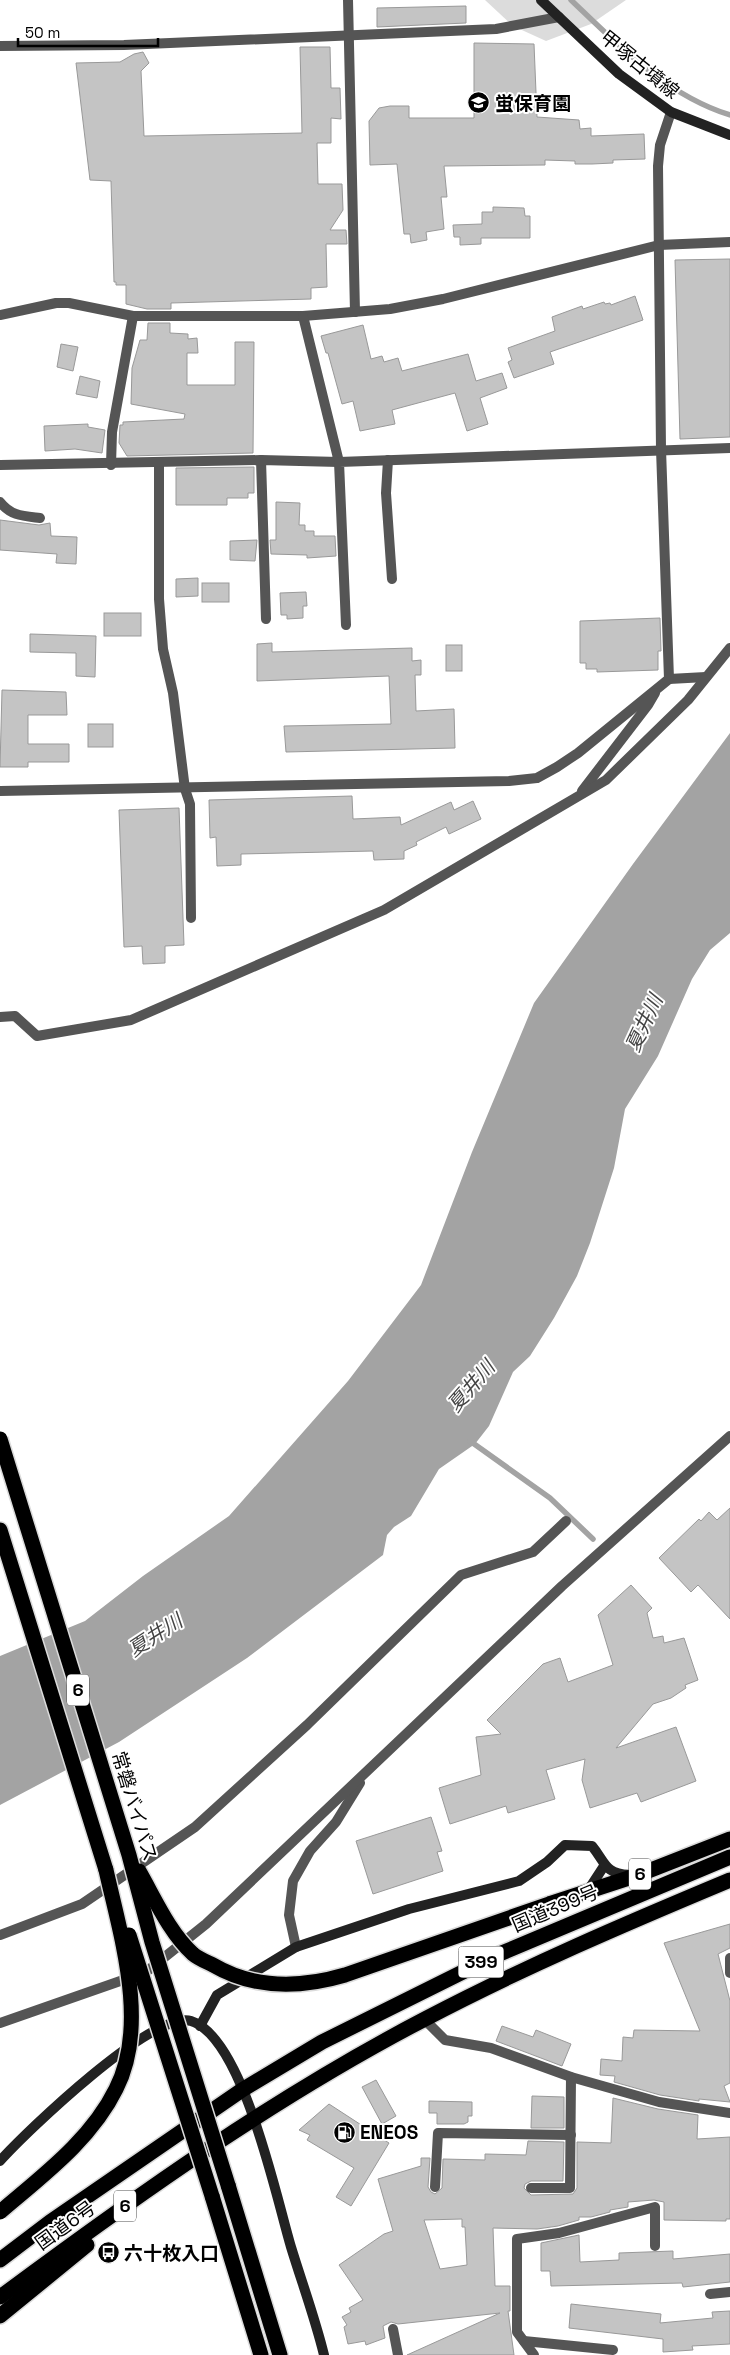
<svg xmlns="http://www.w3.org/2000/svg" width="730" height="2355" font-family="'Space Grotesk','Noto Sans JP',sans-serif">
	<rect width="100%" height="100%" fill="#fff"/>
	<polygon fill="#dcdcdc" points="485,0 626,0 591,24 546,41 513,26"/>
	<polygon fill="#a3a3a3" points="730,733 730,933 710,950 692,979 658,1056 625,1109 614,1168 590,1243 577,1276 554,1318 530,1356 513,1372 489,1426 475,1444 439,1469 411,1516 394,1527 387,1535 383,1555 247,1658 119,1742 0,1805 0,1656 85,1621 143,1576 229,1516 348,1381 421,1285 472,1152 534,1003 633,864"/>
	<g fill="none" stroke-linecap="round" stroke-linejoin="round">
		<g stroke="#a3a3a3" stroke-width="5.5">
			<path d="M571,0c47,45 95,95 159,115"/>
			<polyline points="470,1441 550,1498 593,1539"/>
		</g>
	</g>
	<g fill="#c4c4c4" stroke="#999" fill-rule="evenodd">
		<polygon points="466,6 466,23 377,27 377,8"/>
		<polygon points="474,43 534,44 537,117 579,120 580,129 591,128 591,136 644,134 645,159 613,160 613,163 592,164 575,164 575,161 545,160 545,165 444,166 447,197 441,197 444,229 426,232 427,240 411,243 410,234 404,234 397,164 370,165 369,121 379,108 390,106 409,106 409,118 474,118"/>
		<polygon points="300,47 330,47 331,88 340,88 341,119 331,118 331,143 317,143 318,184 342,184 343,210 330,230 346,230 347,244 326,244 327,287 311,288 311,299 171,303 171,309 147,309 126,304 126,285 116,285 116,282 114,282 111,181 90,180 76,63 120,62 134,54 143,52 149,63 141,71 144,136 302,133"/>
		<polygon points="493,207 524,208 525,216 530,216 530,238 481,238 481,244 460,245 460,237 454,237 453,225 482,224 482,212 493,212"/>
		<polygon points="730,259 730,437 680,439 675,260"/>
		<polygon points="635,296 643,320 550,352 554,364 514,378 508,362 512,360 508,348 555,331 552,317 582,306 583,309 604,302 605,304 610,303 611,305"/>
		<polygon points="148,323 170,323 170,333 188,334 188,339 197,338 198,353 187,353 187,385 235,385 235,342 254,342 253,453 127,456 119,443 120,425 123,425 123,422 184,419 185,414 131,404 132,368 140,340 147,340"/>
		<polygon points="363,325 371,359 382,356 384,362 398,358 402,371 468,354 476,381 502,373 507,388 480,398 488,424 467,431 455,393 392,410 395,424 360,431 353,401 342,404 328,353 326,353 321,336"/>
		<polygon points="61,344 78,347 73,371 57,367"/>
		<polygon points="80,376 100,381 97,398 76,394"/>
		<polygon points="88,424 88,427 105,430 102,453 75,449 45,451 44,426"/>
		<polygon points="254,467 254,493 248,493 248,498 227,498 227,505 176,505 176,468"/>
		<polygon points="276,502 300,503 299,525 305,525 305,531 314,531 314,536 335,536 336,556 307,558 307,555 271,554 270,540 276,540"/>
		<polygon points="0,520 39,525 50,523 51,536 77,537 76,564 56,563 57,554 0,550"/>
		<polygon points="257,540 255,561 230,560 230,541"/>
		<polygon points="198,578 198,596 176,597 176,579"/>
		<rect x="202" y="583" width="27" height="19"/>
		<polygon points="306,592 307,606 303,606 303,618 287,619 287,615 281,615 280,593"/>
		<rect x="104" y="613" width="37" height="23"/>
		<polygon points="660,618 661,651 658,651 658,670 597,672 597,669 586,669 586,663 580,663 580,621"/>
		<polygon points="30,634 96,636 95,677 76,676 76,653 30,652"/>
		<polygon points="272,643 272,652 412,648 412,661 421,660 421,675 415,675 416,711 454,709 455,748 286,752 284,726 391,724 389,676 257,681 257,644"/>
		<rect x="446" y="645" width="16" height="26"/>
		<polygon points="2,690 66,692 67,715 28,715 28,744 69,744 69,762 28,762 28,767 0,767"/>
		<rect x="88" y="724" width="25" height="23"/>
		<polygon points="352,796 353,819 400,817 401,825 451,802 454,810 473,801 481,819 449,834 446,827 416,842 417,845 404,851 404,859 374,860 373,851 241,854 241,865 217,866 216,837 210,838 209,800"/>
		<polygon points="179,808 184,945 165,946 165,963 143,964 142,946 124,947 119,810"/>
		<polygon points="730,1508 730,1619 698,1585 691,1592 659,1558 699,1519 701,1521 709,1512 717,1520"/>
		<polygon points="631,1585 652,1608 647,1613 653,1638 663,1636 664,1643 684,1638 698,1680 685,1685 686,1688 671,1698 653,1704 616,1748 676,1727 696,1781 641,1802 637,1793 590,1808 582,1780 585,1759 546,1770 555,1799 508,1813 506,1806 450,1824 439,1788 481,1775 476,1737 501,1734 487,1720 543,1664 560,1658 568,1682 613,1665 598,1615"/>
		<polygon points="431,1817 442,1851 437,1852 443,1871 373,1894 356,1841"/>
		<polygon points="730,1924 730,1948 718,1954 730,2001 730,2083 724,2086 730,2102 699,2099 699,2101 660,2095 614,2082 615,2076 600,2075 601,2059 622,2061 623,2037 633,2038 634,2030 700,2031 664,1943"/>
		<polygon points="502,2026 533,2037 536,2030 571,2044 562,2066 496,2041"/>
		<polygon points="376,2080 396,2116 382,2124 362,2087"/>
		<polygon points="532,2096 564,2097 564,2128 531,2128"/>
		<path d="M613,2098l45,11 40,6 -1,24 33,-2v82h-4v2l-62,-1v-18l-10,-2 -26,2v5l-18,3v2l-19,5h-12v3l-21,6 -21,3 -44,-1 2,58h15v25h-2l6,44h-107l93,-42 -102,11 -7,-2 -8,4 2,12 -19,7 -1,-4 -17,3 -4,-17 3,-2 -5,-8 9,-5 -2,-4 14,-8 -24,-35 45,-31 9,-3 -15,-52 43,-13v-8h9l-2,29 3,5 4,2 7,-6 1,-29 42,1v-6l41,1 2,-14 36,1 -1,39h-32l-6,3 -1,4 7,7 42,-1 4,-6v-46l34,1zM462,2219v8h3l2,38 -27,4 -16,-49z"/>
		<polygon points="429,2101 472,2102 472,2116 468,2116 468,2122 464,2124 437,2124 437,2113 429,2113"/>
		<polygon points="329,2104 389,2143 351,2206 336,2197 354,2168 307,2140 310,2135 299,2130"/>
		<polygon points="579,2235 580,2262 619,2260 619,2253 673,2251 673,2259 730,2254 730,2282 683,2287 682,2283 551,2286 550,2271 541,2271 541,2243"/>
		<polygon points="571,2304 661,2314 660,2323 713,2318 712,2312 730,2311 730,2344 692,2346 693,2350 663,2352 663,2339 569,2328"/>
	</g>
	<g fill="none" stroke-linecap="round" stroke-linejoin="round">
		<defs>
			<g id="highway">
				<polyline points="0,1530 106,1870"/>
				<polyline points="549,1904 638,1875 730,1839"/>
				<polyline points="228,2185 280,2355"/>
				<polyline points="212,2196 261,2355"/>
				<polyline points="0,2260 50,2222 242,2090 322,2042 497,1955 730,1857"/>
				<path d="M0,2297c136,-101 275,-200 425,-278 99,-52 202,-96 305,-139"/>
				<polyline points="0,2316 87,2245"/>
			</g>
		</defs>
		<use href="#highway" stroke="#dbdbdb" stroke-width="18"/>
		<g stroke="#555" stroke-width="10">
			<polyline points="185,789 190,804 191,918"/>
			<polyline points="0,1935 82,1904 195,1827 307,1725 461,1575 533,1552 566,1521"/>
		</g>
		<g stroke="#555" stroke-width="10">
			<polyline points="348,0 355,312"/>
			<polyline points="0,46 124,45 496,29 559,17"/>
			<polyline points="0,315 56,303 69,303 133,316 303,316 390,309 443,299 659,245 730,242"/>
			<polyline points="261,460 266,619"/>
			<polyline points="388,460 386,493 392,579"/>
			<polyline points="159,464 159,599 163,649 173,693 185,789"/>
			<polyline points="0,465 261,460 339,462 303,316"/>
			<polyline points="111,465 112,432 133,316"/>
			<path d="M0,502c11,14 23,14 40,16"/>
			<polyline points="346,625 339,462 730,448"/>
			<polyline points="669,679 706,677"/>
			<polyline points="0,791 509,781 537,778 557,767 578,753 669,679 661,449 658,166 660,145 671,112"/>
			<polyline points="582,791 648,705 655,693"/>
			<polyline points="0,1017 15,1016 37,1036 131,1020 384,910 606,780 688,700 730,648"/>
			<polyline points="296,1947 289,1915 293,1881 310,1851 336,1822 360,1783"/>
			<polyline points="730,1958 730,1973"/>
			<polyline points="424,2019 445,2040 491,2048 571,2077 659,2102 730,2113"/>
			<polyline points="0,2023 146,1972 206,1924 562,1586 730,1436"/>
			<polyline points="435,2187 438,2133 571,2135"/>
			<polyline points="531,2188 570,2188 571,2077"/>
			<polyline points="710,2294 730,2292"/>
			<polyline points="393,2329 398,2355"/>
			<polyline points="524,2341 613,2350"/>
			<polyline points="534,2355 517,2332 517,2239 559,2233 655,2207 655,2246"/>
		</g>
		<g stroke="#222" stroke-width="10">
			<polyline points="541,0 619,74 671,112 730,135"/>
			<polyline points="589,1889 604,1866"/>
			<path d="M200,2026l17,-31 79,-48 113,-38 110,-28 28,-19 18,-17 27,1c14,17 12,27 37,29"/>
			<path d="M0,2161c26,-29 154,-152 191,-140 52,16 85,176 100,226 11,36 24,71 33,108"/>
		</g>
		<use href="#highway" stroke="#000" stroke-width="15"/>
		<defs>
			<g id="highway-bridge">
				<polyline points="0,1439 129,1855 152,1942 228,2185"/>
				<path d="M139,1871c16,28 30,61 54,83 6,5 14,8 20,11 41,24 88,23 132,10l204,-71"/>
				<polyline points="129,1935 212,2196"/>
				<path d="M0,2212c42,-36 91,-72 116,-123 33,-64 5,-152 -10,-219"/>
			</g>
		</defs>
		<use href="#highway-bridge" stroke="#dbdbdb" stroke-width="18" stroke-linecap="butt"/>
		<use href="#highway-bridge" stroke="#000" stroke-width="15"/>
	</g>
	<defs>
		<symbol id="school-disc" viewBox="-11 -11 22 22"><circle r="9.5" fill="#000" stroke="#fff"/><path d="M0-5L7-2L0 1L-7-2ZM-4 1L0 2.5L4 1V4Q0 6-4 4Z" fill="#fff"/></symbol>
		<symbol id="fuel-disc" viewBox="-11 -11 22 22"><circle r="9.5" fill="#000" stroke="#fff"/><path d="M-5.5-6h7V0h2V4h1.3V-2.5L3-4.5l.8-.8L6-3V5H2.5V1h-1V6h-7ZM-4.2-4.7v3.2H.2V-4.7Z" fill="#fff"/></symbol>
		<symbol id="bus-disc" viewBox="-11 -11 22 22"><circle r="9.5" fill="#000" stroke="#fff"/><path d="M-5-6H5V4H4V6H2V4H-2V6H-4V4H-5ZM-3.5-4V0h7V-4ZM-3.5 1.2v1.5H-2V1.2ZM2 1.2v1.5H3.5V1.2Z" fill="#fff"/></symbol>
	</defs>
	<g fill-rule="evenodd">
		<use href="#school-disc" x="466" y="90" width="25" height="25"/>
		<use href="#fuel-disc" x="332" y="2120" width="25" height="25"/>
		<use href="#bus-disc" x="96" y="2240" width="25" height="25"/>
	</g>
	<g text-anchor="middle" stroke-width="4" stroke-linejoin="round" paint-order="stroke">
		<g fill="#fff" stroke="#4c4c4c" stroke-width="1">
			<rect x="67" y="1674.5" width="22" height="31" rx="4"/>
			<rect x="629" y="1858.5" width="22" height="31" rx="4"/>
			<rect x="458.5" y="1946.5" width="45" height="31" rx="4"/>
			<rect x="114" y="2190.5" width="22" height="31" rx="4"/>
		</g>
		<g font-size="18" font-weight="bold" fill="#000">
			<text x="78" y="1696">6</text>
			<text x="640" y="1880">6</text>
			<text x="481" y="1968">399</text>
			<text x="125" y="2212">6</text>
		</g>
		<g font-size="19" fill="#000" stroke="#fff">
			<text transform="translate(640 64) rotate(39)" y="7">甲塚古墳線</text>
			<text transform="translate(135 1806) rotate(73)" y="7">常磐バイパス</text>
			<text transform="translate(555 1908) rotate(-23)" y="7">国道399号</text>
			<text transform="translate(65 2225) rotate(-36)" y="7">国道6号</text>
		</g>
		<g font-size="19" font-weight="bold" fill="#000" stroke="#fff" text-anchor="start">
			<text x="495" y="110">蛍保育園</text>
			<text x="360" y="2139">ENEOS</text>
			<text x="124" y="2260">六十枚入口</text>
		</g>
		<g font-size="20" font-style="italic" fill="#444" stroke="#fff">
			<text transform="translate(644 1023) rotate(-65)" y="7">夏井川</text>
			<text transform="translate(471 1386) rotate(-49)" y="7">夏井川</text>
			<text transform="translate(155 1635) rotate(-33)" y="7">夏井川</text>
		</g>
	</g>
	<path d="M18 38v8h140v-8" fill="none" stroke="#000000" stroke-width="2.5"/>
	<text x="25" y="38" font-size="15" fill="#000000" stroke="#ffffff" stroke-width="4" paint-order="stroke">50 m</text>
</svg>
